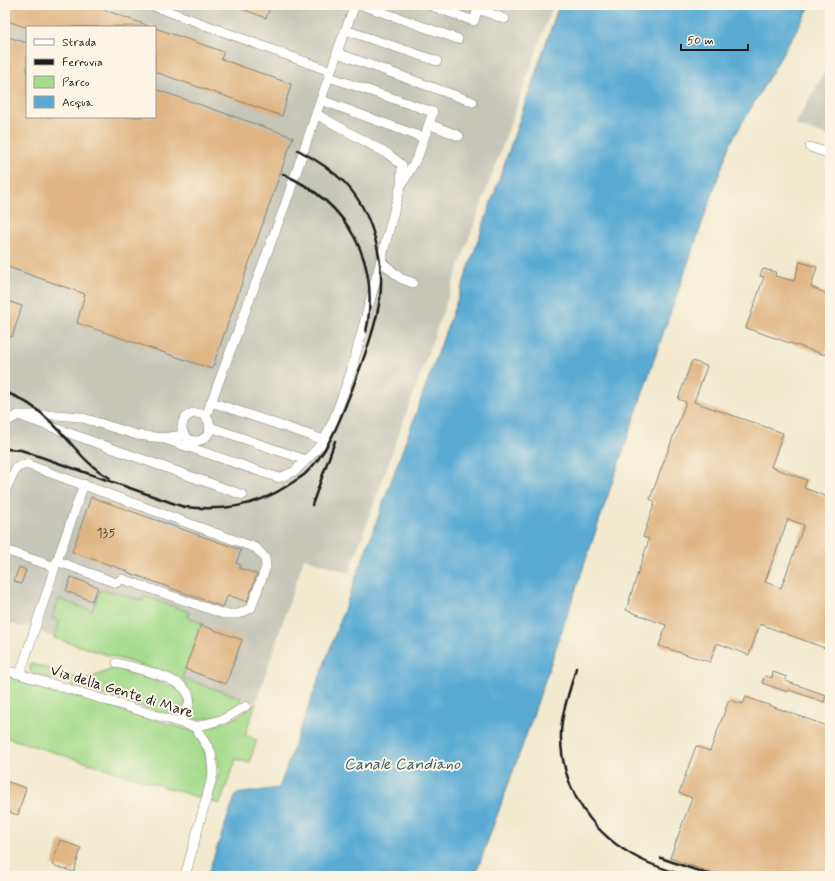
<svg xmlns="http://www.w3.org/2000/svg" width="835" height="881" font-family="Mynerve,sans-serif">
	<rect width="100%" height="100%" fill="#fcf5e5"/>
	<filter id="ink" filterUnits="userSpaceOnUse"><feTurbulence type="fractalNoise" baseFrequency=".025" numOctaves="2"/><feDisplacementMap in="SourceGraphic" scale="8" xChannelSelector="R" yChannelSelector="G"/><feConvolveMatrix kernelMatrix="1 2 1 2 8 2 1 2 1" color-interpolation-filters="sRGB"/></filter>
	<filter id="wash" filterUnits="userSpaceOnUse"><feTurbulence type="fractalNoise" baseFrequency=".012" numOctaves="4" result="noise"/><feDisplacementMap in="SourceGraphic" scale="16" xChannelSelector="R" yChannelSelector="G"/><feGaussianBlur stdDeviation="0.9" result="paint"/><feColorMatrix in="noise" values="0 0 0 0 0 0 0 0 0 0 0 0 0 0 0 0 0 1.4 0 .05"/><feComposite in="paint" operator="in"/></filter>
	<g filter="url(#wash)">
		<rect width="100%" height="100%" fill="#f1eace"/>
		<g fill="#c5c5b8" fill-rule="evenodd">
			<path d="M5,5h548l-204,568 -45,-15 -48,145 -212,-69 -4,-4 -13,-5 -5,2 -17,-5zM27,27h128v90h-128z"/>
			<polygon points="830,62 830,137 795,125"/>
		</g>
		<g fill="#a4db8c" stroke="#607c54">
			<path d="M100,590l19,3 23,8 2,-5 45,16 -2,5 15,6 -20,55 60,20c-10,20 -34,20 -53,22 7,-17 4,-28 -8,-42l-127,-40 6,-17 -8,-3 7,-19 33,12z"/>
			<polygon points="30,663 85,680 115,668 177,688 184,694 186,704 175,717 32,673 30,671"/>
			<path d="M5,675l191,57c15,28 13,36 4,66l-195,-61z"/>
			<path d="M256,703l-11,32 12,5 -8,23 -13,-4 -16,45 -10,-3c14,-36 11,-41 -8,-73 26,-6 34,-8 54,-25z"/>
		</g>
		<polygon fill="#5aaad4" stroke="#3b6378" points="559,5 811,5 730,144 657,351 528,730 475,876 207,876 236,794 279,788 462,287"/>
		<g id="blocks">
			<g fill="#dfb583" fill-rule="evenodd">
				<polygon points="5,5 91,5 149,26 25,27 5,20"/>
				<polygon points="232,5 271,5 266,18"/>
				<polygon points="155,28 224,52 221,59 291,84 282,116 155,72"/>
				<polygon points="5,36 27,43 27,117 155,117 155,89 293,137 212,369 77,323 85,294 5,266"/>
				<polygon points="800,262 817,267 811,287 830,295 830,341 825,355 746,328 764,277 760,276 763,269 776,272 775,276 794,281"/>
				<polygon points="5,300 22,306 12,337 5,335"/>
				<path d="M692,361l15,5 -13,36 89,31 -12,34 36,13 -3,8 26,10v152l-70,-26 -11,31 -32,-12 -7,19 -51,-16 7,-21 -40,-15 23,-71 -6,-2 12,-35 -5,-3 36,-97 -8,-3zM788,519l16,6 -23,63 -16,-6z"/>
				<polygon points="91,497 241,550 236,563 241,565 239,568 257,574 247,602 228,595 223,607 127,572 128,571 72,552"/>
				<polygon points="19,567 26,570 21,584 14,581"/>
				<polygon points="71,577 98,587 92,601 66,591"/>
				<polygon points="201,625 242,640 226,684 185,669"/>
				<polygon points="773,672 787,677 785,681 826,695 824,702 789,690 788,692 762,683 765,676 772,678"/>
				<polygon points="746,697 830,727 830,876 720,876 670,858 692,798 679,793 696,746 710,751 729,700 743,704"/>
				<polygon points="8,782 26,788 18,815 5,811 5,792"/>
				<polygon points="60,840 81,848 74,872 52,865"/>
			</g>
		</g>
	</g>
	<g filter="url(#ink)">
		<use href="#blocks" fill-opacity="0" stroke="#868375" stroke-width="1"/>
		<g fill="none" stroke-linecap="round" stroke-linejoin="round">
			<defs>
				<g id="minor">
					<polyline points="151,5 330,71"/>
					<polyline points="362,5 458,39"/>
					<polyline points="429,5 474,21 479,5"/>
					<polyline points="478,9 505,19"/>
					<polyline points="345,30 437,61"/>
					<polyline points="337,53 473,102"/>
					<polyline points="329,77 433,112 418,156 402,184"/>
					<polyline points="321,100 424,138"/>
					<polyline points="429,124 459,136"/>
					<polyline points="810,147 830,154"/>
					<polyline points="381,261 400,278 413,283"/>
					<polyline points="211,402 324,440"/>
					<circle cx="196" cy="427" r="14"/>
					<polyline points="18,415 243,495"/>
					<polyline points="206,416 285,205 340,44 355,5"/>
					<polyline points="5,423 18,415 57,415 80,417 137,435 162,438 184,435"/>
					<polyline points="210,427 306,460"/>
					<polyline points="162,438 279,478 295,471 316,450 324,440 334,419 351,372 401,185 402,165 388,154 316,114"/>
					<polyline points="5,491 16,468 26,464 256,548 265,558 266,567 251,608 239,614 224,614 122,579 116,583 57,561 20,674"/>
					<polyline points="5,550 55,567"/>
					<polyline points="57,561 84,484"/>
					<path d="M117,663c26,8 101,19 61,58"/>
					<polyline points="5,670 195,727 211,752 213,774 185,876"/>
					<polyline points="195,727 224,719 246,706"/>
				</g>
			</defs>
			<use href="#minor" stroke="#868375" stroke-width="10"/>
			<use href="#minor" stroke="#fff" stroke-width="9"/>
			<g stroke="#1c1c1c" stroke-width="2.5">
				<path d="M283,174c65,29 98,87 83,158"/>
				<path d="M5,392c17,6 34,18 47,31 19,18 33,42 58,55"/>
				<path d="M5,449l16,1 163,57c38,4 71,0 103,-21 6,-4 13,-8 18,-12 24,-22 36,-57 48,-87 10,-27 23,-60 27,-89 5,-38 -8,-87 -35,-115 -14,-14 -30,-24 -47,-33"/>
				<polyline points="312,505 335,441"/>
				<path d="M576,668c-6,23 -16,47 -15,71 1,52 33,97 79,120 14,7 30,12 46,17"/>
				<polyline points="661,858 713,876"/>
			</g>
		</g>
	</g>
	<g text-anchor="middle" stroke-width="4" stroke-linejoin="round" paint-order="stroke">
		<g font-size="13" fill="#4d4236">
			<text x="106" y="537">135</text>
		</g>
		<g font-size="15" fill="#1c1c1c" stroke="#fcf5e5">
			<text transform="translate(122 691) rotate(17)" y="5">Via della Gente di Mare</text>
		</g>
		<g font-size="16" font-style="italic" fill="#385c6f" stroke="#fcf5e5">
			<text x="402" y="769">Canale Candiano</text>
		</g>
	</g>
	<rect width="835" height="881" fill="none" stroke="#fcf5e5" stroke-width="20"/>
	<rect x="26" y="26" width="130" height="92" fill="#fcf5e5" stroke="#a29e95"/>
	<rect x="34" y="39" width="20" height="6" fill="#ffffff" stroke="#a29e95"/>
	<text x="62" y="46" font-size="12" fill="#1c1c1c">Strada</text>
	<rect x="34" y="59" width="20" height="6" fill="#1c1c1c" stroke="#a29e95"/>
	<text x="62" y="66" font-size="12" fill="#1c1c1c">Ferrovia</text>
	<rect x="34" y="76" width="20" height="12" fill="#a4db8c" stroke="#a29e95"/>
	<text x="62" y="86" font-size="12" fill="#1c1c1c">Parco</text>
	<rect x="34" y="96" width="20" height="12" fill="#5aaad4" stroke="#a29e95"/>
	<text x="62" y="106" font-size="12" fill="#1c1c1c">Acqua</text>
	<path d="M681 44v6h67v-6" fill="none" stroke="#1c1c1c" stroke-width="2"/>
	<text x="687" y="44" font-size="12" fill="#1c1c1c" stroke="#fcf5e5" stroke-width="3" paint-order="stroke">50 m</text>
</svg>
